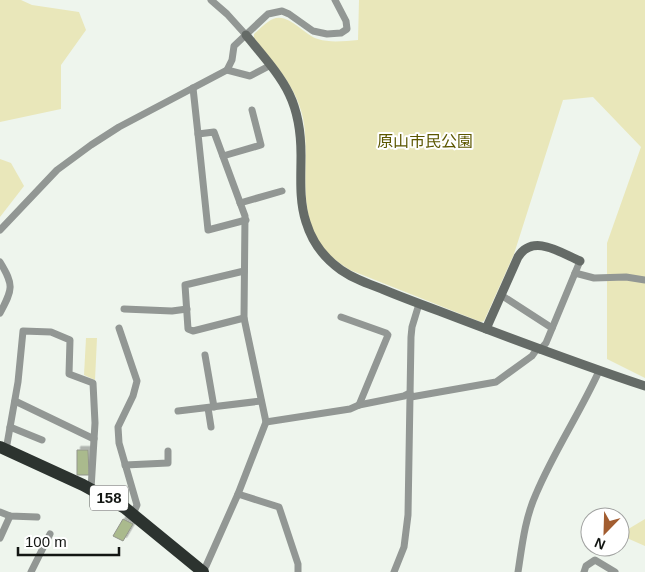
<svg xmlns="http://www.w3.org/2000/svg" width="645" height="572" font-family="Arial,'Noto Sans JP',sans-serif">
	<defs>
		<filter id="shadow"><feDropShadow dx="3.5" dy="-3.5" stdDeviation="0" flood-color="#0004"/></filter>
	</defs>
	<rect width="100%" height="100%" fill="#eef5ed"/>
	<g fill="#e9e7ba">
		<polygon points="0,0 21,0 32,5 79,12 86,30 61,65 61,109 0,122"/>
		<path d="M359,0h286v378l-38,-19v-116l34,-96 -48,-50 -30,3 -49,154 -30,67 -3,1 -131,-52c-11,-7 -24,-16 -31,-28 -23,-37 -8,-83 -16,-124 -6,-31 -30,-56 -49,-80v-4c6,-5 12,-12 19,-15 15,-7 31,16 45,20 12,4 27,2 40,1z"/>
		<polygon points="0,159 11,163 24,186 0,217"/>
		<polygon points="86,338 97,338 95,380 84,375"/>
		<polygon points="645,519 645,546 620,535 620,534"/>
	</g>
	<g fill="#aaba8d" stroke="#92958c" filter="url(#shadow)">
		<polygon points="77,450 88,450 89,475 77,475"/>
		<polygon points="123,519 133,524 123,541 113,536"/>
	</g>
	<g fill="none" stroke-linecap="round" stroke-linejoin="round">
		<g stroke="#929794" stroke-width="7">
			<polyline points="211,0 227,14 246,35"/>
			<polyline points="227,70 250,76 271,65"/>
			<polyline points="193,88 198,134 214,132 245,216 244,318 266,422 238,494 206,566 202,571"/>
			<polyline points="198,134 208,230 246,220"/>
			<polyline points="223,156 261,145 252,110"/>
			<polyline points="240,203 282,191"/>
			<polyline points="0,230 57,170 91,145 119,127 227,70 232,60 234,46 268,14 282,11 289,14 313,31 327,34 341,33 347,29 346,21 335,0"/>
			<path d="M0,262c14,23 13,27 0,51"/>
			<polyline points="244,271 185,285 188,329 193,331 244,318"/>
			<polyline points="575,273 594,278 626,277 645,280"/>
			<polyline points="501,295 552,328"/>
			<polyline points="124,309 172,311 187,309"/>
			<polyline points="341,317 386,333 388,335 359,405"/>
			<polyline points="119,328 137,381 133,396 118,427 119,443 137,505 133,514"/>
			<polyline points="540,350 546,343 580,261"/>
			<polyline points="205,355 214,407"/>
			<polyline points="411,397 496,382 532,356 537,349"/>
			<polyline points="15,401 94,439"/>
			<polyline points="208,408 211,427"/>
			<polyline points="178,411 261,401"/>
			<polyline points="266,422 350,409 359,405 404,396 410,393"/>
			<polyline points="10,427 42,440"/>
			<polyline points="6,450 18,382 23,331 51,332 70,340 69,374 93,383 95,423 91,489"/>
			<polyline points="125,465 168,463 168,451"/>
			<polyline points="238,494 279,507 298,564 298,572"/>
			<polyline points="0,512 10,516 37,517"/>
			<polyline points="0,538 10,516"/>
			<polyline points="31,572 50,534"/>
			<polyline points="394,572 404,547 408,515 411,337 412,327 419,304"/>
			<path d="M518,572c4,-26 7,-54 18,-78 18,-43 44,-81 63,-123"/>
			<polyline points="584,572 586,566 595,560 615,572"/>
		</g>
		<g stroke="#656b67" stroke-width="9">
			<path d="M246,35c35,43 55,61 55,120 0,22 -2,46 5,67 6,20 18,36 35,48 13,9 27,14 41,19 19,8 38,15 57,22 68,26 137,52 206,75"/>
			<path d="M486,329l32,-72c15,-24 43,-4 62,4"/>
		</g>
		<polyline stroke="#2c332f" stroke-width="12" points="0,447 83,485 125,508 203,572"/>
	</g>
	<g text-anchor="middle" stroke-width="4" stroke-linejoin="round" paint-order="stroke">
		<rect fill="#fff" stroke="#5a5c5a" stroke-width="1" x="90" y="485.5" width="38" height="25" rx="4"/>
		<g font-size="15" font-weight="bold" fill="#131613">
			<text x="109" y="503">158</text>
		</g>
		<g font-size="16" fill="#5c5700" stroke="#fff">
			<text x="425" y="147">原山市民公園</text>
		</g>
	</g>
	<g transform="translate(605 532) rotate(203)"><circle r="24" fill="#ffffff" stroke="#a1a2a1"/>
	<path d="M0-4L9 19L0 12L-9 19Z" fill="#a25d30"/>
	<text y="-8" font-size="14" font-weight="bold" text-anchor="middle" fill="#131613">N</text>
	</g>
	<path d="M18 547v8h101v-8" fill="none" stroke="#131613" stroke-width="2.5"/>
	<text x="25" y="547" font-size="15" fill="#131613" stroke="#ffffff" stroke-width="4" paint-order="stroke">100 m</text>
</svg>
